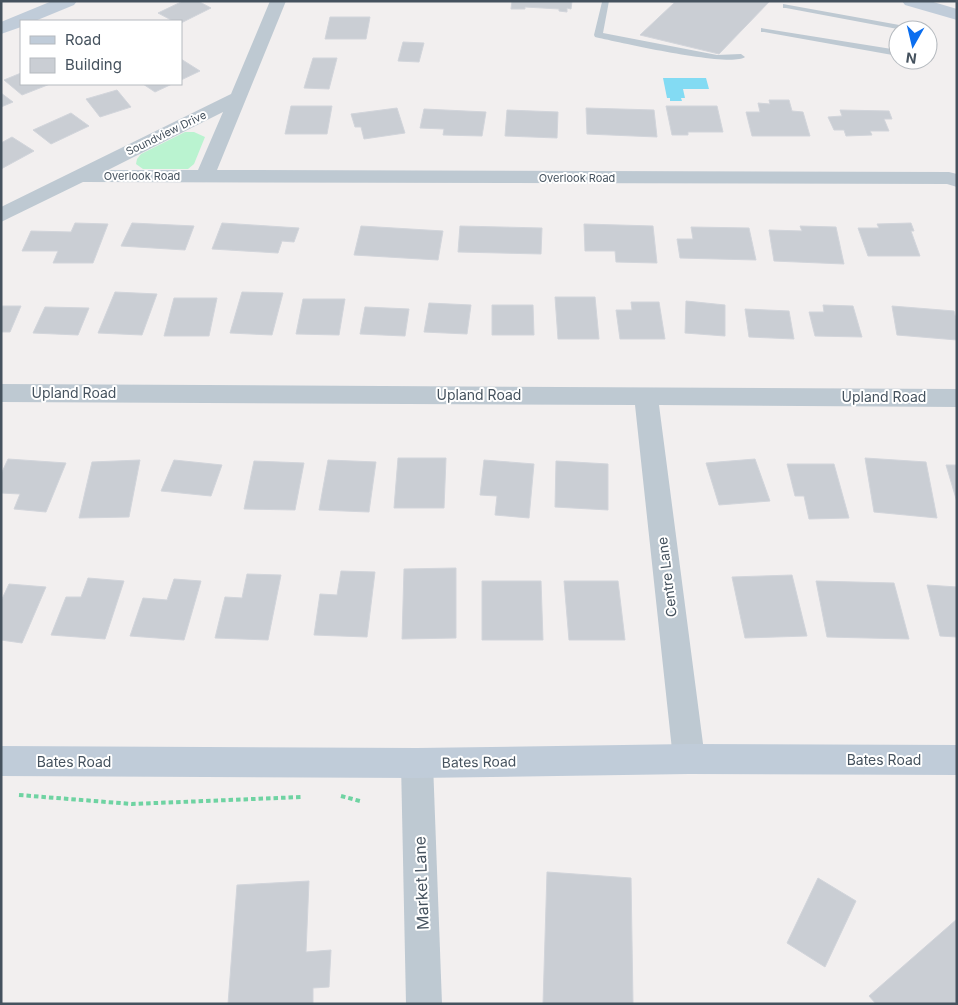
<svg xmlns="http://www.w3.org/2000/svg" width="958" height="1005" font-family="Inter,sans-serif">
	<rect width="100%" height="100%" fill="#f2efef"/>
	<polygon fill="#baf3d0" points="185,132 194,132 205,137 194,164 188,169 143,169 136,164 137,159 141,154"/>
	<polygon fill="#83dbf3" points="663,78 706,78 709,89 683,89 685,98 681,98 682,101 670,101 670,98 667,98"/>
	<g fill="#caced4" stroke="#d2d5db">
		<polygon points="183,1 198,1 211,8 181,23 173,21 158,13"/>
		<polygon points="512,1 572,1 571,9 567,8 567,12 559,11 559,9 525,7 525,9 511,9"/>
		<polygon points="668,1 770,1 719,54 640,35 674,3"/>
		<polygon points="330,17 370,17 366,39 325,39"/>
		<polygon points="403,42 424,43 419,62 398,61"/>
		<polygon points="313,58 337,58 329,89 304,88"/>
		<polygon points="181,59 200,71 181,80"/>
		<polygon points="21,73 21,84 50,84 22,95 4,80"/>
		<polygon points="143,84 172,84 155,92"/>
		<polygon points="117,90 131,107 100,117 86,99"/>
		<polygon points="1,93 13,102 1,107"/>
		<polygon points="769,100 789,100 792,111 803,112 810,136 752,136 746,112 760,112 758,103 770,104"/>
		<polygon points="291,106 332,106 327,134 285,134"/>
		<polygon points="666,106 717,106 723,132 688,132 688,135 672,135"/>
		<polygon points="397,108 405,133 364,139 361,127 355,127 351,114"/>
		<polygon points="586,108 654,110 657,137 587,134"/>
		<polygon points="424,109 486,112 482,136 443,135 444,129 420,128"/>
		<polygon points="507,110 558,112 557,138 505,136"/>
		<polygon points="840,110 889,111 892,119 884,119 889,131 870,131 872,135 846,136 844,130 834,130 828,117 842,116"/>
		<polygon points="71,113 89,126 51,144 33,130"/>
		<polygon points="12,137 34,151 1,169 1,143"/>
		<polygon points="75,223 108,224 93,263 53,263 58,251 22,251 31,231 71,232"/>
		<polygon points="132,223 194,226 185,250 121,246"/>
		<polygon points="222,223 299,228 294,242 282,241 278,253 212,249"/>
		<polygon points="911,223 914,231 911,231 920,256 868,256 858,228 879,228 877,224"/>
		<polygon points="584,224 653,226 657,263 616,262 615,251 585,251"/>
		<polygon points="361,226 443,231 438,260 354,255"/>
		<polygon points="460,226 542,228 541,254 458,252"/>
		<polygon points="800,226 836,227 844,264 774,261 769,230 802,231"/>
		<polygon points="691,227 749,228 756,260 680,258 677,239 693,239"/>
		<polygon points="115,292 157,294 142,335 98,333"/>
		<polygon points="242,292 283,293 272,335 230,333"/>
		<polygon points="555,297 595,297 599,339 558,339"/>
		<polygon points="174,298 217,298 209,336 164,336"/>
		<polygon points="303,299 345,299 339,335 296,334"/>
		<polygon points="686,301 725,305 725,336 685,333"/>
		<polygon points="631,302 659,302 665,339 620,339 616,310 632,310"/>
		<polygon points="429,303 471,305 467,334 424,332"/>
		<polygon points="492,305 533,305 534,335 492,335"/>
		<polygon points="823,305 853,306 862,337 815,336 809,312 824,312"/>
		<polygon points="1,306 21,306 10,332 1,332"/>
		<polygon points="892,306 954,311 957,323 957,340 897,335"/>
		<polygon points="45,307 89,308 78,335 33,333"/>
		<polygon points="365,307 409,309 405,336 360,334"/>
		<polygon points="745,309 789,311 794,339 749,337"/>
		<polygon points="398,458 446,458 444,508 394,508"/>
		<polygon points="865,458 926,462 937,518 874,512"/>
		<polygon points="8,459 66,463 46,512 14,509 20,494 1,493 1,474"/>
		<polygon points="755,459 770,501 719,505 706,463"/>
		<polygon points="140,460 129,517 79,518 92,462"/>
		<polygon points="174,460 222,465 211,496 161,491"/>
		<polygon points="328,460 376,462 369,512 319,510"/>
		<polygon points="484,460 534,464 529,518 495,515 497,496 480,495"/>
		<polygon points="254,461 304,463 295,510 244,509"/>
		<polygon points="556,461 608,464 608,510 555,507"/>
		<polygon points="787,464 834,464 849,518 809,519 804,496 795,496"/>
		<polygon points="946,465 957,465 957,502"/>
		<polygon points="456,568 456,638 402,639 404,569"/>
		<polygon points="341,571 375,572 367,637 314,635 320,594 337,595"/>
		<polygon points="247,574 281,575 268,640 215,638 225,597 242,598"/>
		<polygon points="792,575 807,636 745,638 732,577"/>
		<polygon points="88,578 124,581 105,639 51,635 66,597 81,597"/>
		<polygon points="174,579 201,581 184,640 130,636 143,598 167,600"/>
		<polygon points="482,581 541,581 543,640 482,640"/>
		<polygon points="564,581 618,581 625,640 569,640"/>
		<polygon points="816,581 894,583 909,639 827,637"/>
		<polygon points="9,584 46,587 22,643 1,640 1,601"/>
		<polygon points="927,585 957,587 957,637 940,636"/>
		<polygon points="547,872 631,878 633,1004 543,1004"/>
		<polygon points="818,878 856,901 825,967 787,943"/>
		<polygon points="309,881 306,952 331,950 329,987 313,988 313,1004 228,1004 237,885"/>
		<polygon points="957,919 957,1001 954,1004 876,1004 869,996"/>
	</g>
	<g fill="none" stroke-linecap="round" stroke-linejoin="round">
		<g stroke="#6fd3a2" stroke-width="4" stroke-dasharray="4.5 3" stroke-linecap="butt">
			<polyline points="19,795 132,804 302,797"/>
			<polyline points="341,796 360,801"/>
		</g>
		<g fill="#bec9d2" fill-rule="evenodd">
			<path d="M609,1l-6,32 114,22 24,-1 4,3c-15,11 -127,-15 -150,-20l-1,-2 8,-33z"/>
			<polygon points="783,4 916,28 920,30 903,30 786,8 783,8"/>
			<polygon points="761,28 898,50 898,56 764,32 761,32"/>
		</g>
		<g fill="#bec9d2" fill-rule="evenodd">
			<path d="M270,1h16l-69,169 732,2 8,2v13l-10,-3 -864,-2 -82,40v-15l230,-113zM223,112l-25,58h-90z"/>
			<polygon points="1,384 957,389 957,407 659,405 705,759 700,769 689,774 678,769 673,759 635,405 1,402"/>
			<polygon points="417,748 428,753 433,763 442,1004 406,1004 401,763 406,753"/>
		</g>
		<g fill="#c0ccd9" fill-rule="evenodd">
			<polygon points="52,1 77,1 74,5 35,21 21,21 21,27 1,34 1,22"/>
			<polygon points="902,1 930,1 957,9 957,20 905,5"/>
			<polygon points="689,744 957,745 957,775 689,774 417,778 1,776 1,746 417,748"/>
		</g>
	</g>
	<g text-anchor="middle" stroke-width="4" stroke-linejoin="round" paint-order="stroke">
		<g font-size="11" fill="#45525e" stroke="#fff">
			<text transform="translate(166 133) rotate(-26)" y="4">Soundview Drive</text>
			<text x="142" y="180">Overlook Road</text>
			<text x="577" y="182">Overlook Road</text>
		</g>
		<g font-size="14" fill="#45525e" stroke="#fff">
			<text x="74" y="398">Upland Road</text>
			<text x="479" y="400">Upland Road</text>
			<text x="884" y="402">Upland Road</text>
			<text transform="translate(667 577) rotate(-97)" y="5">Centre Lane</text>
			<text x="884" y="765">Bates Road</text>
			<text x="74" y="767">Bates Road</text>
			<text transform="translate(479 762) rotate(-1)" y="5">Bates Road</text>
		</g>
		<g font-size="16" fill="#45525e" stroke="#fff">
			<text transform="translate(421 883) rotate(-92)" y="6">Market Lane</text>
		</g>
	</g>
	<rect width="958" height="1005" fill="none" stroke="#45525e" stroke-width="5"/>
	<rect x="20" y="20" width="162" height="65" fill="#ffffff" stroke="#b5babf"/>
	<rect x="30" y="36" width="25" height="8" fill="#c0ccd9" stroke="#b5babf"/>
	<text x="65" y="45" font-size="15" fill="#45525e">Road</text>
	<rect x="30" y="58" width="25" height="15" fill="#caced4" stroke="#b5babf"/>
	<text x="65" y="70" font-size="15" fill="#45525e">Building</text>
	<g transform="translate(913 45) rotate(188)"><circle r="24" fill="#ffffff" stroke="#b5babf"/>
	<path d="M0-4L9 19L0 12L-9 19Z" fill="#0b6eef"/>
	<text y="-8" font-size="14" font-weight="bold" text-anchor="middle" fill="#45525e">N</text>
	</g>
</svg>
